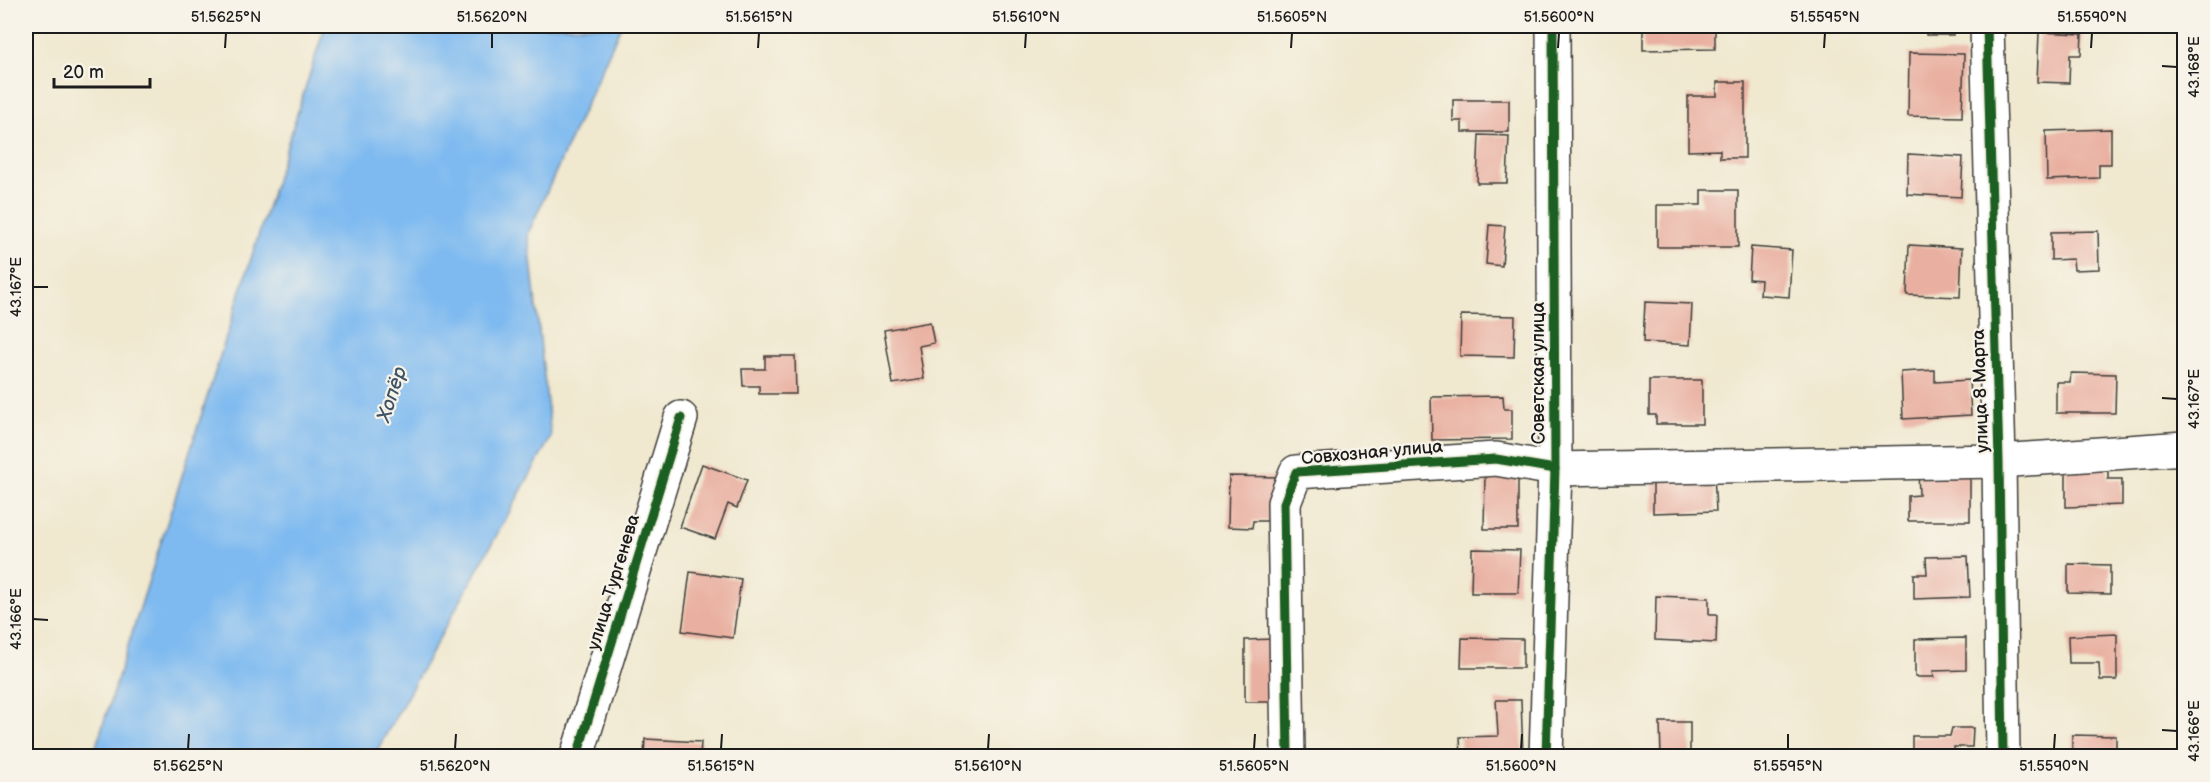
<svg xmlns="http://www.w3.org/2000/svg" width="2210" height="782" font-family="'Balsamiq Sans',sans-serif">
	<rect width="100%" height="100%" fill="#f7f3e8"/>
	<filter id="ink" filterUnits="userSpaceOnUse"><feTurbulence type="fractalNoise" baseFrequency=".0167" numOctaves="2"/><feDisplacementMap in="SourceGraphic" scale="12" xChannelSelector="R" yChannelSelector="G"/><feConvolveMatrix kernelMatrix="1 2 1 2 8 2 1 2 1" color-interpolation-filters="sRGB"/></filter>
	<filter id="wash" filterUnits="userSpaceOnUse"><feTurbulence type="fractalNoise" baseFrequency=".008" numOctaves="4" result="noise"/><feDisplacementMap in="SourceGraphic" scale="24" xChannelSelector="R" yChannelSelector="G"/><feGaussianBlur stdDeviation="1.35" result="paint"/><feColorMatrix in="noise" values="0 0 0 0 0 0 0 0 0 0 0 0 0 0 0 0 0 1.4 0 .05"/><feComposite in="paint" operator="in"/></filter>
	<g filter="url(#wash)">
		<rect width="100%" height="100%" fill="#f0e8cf"/>
		<polygon fill="#7ebaf0" stroke="#4d6b86" stroke-width="1.5" points="325,26 621,26 528,234 551,437 374,756 93,756"/>
		<g id="blocks">
			<g fill="#e9b0a1">
				<polygon points="1643,26 1715,26 1715,49 1643,50"/>
				<polygon points="1926,26 1954,26 1953,35 1926,35"/>
				<polygon points="2039,32 2082,34 2081,55 2070,55 2069,83 2037,82"/>
				<polygon points="1909,53 1964,54 1962,117 1908,116"/>
				<polygon points="1717,82 1745,82 1745,158 1720,158 1720,150 1688,151 1688,96 1717,96"/>
				<polygon points="1453,100 1509,100 1509,132 1462,132 1462,121 1453,121"/>
				<polygon points="2111,129 2111,164 2099,164 2099,178 2047,180 2046,131"/>
				<polygon points="1479,135 1509,136 1507,183 1477,183"/>
				<polygon points="1908,154 1963,157 1961,197 1907,194"/>
				<polygon points="1701,190 1738,190 1738,247 1657,247 1657,205 1701,205"/>
				<polygon points="1489,225 1505,226 1502,266 1486,264"/>
				<polygon points="2098,231 2099,269 2074,270 2073,259 2051,260 2051,232"/>
				<polygon points="1909,245 1962,248 1960,297 1907,295"/>
				<polygon points="1751,247 1792,250 1789,297 1760,295 1761,280 1749,279"/>
				<polygon points="1645,302 1692,304 1690,345 1643,342"/>
				<polygon points="1461,315 1515,316 1514,357 1460,356"/>
				<polygon points="930,322 934,343 919,346 924,379 893,384 884,330"/>
				<polygon points="765,356 795,356 796,394 759,394 759,386 743,386 742,369 765,369"/>
				<polygon points="1935,370 1935,382 1969,380 1971,415 1903,419 1901,372"/>
				<polygon points="2071,373 2116,374 2115,413 2056,413 2056,382 2070,382"/>
				<polygon points="1649,380 1702,380 1702,424 1656,424 1656,415 1649,415"/>
				<polygon points="1503,396 1504,409 1512,409 1512,439 1432,440 1431,397"/>
				<polygon points="702,464 747,480 737,508 728,504 715,539 680,527"/>
				<polygon points="2066,465 2108,465 2108,479 2122,479 2122,505 2066,507"/>
				<polygon points="1918,469 1970,469 1970,521 1908,521 1908,496 1919,495"/>
				<polygon points="1714,474 1716,511 1653,513 1653,477"/>
				<polygon points="1485,475 1518,475 1518,529 1484,529"/>
				<polygon points="1229,476 1283,477 1282,521 1253,521 1252,528 1228,527"/>
				<polygon points="1472,549 1520,550 1518,593 1471,593"/>
				<polygon points="1968,556 1970,597 1914,599 1914,574 1927,574 1926,557"/>
				<polygon points="2068,564 2110,565 2110,594 2068,593"/>
				<polygon points="690,572 741,579 733,638 682,631"/>
				<polygon points="1656,596 1709,598 1709,615 1717,615 1716,643 1655,640"/>
				<polygon points="2117,634 2117,680 2100,680 2099,663 2069,663 2068,636"/>
				<polygon points="1462,638 1523,639 1523,668 1461,668"/>
				<polygon points="1966,638 1966,670 1933,671 1934,677 1915,677 1915,639"/>
				<polygon points="1274,639 1281,702 1245,702 1245,640"/>
				<polygon points="1496,700 1521,700 1523,756 1461,756 1460,737 1498,736"/>
				<polygon points="1660,722 1690,722 1690,756 1661,756"/>
				<polygon points="1952,728 1973,728 1972,747 1954,747 1954,756 1912,756 1912,736 1950,736"/>
				<polygon points="2072,735 2116,736 2116,756 2072,756"/>
				<polygon points="645,739 701,742 700,756 644,756"/>
			</g>
		</g>
	</g>
	<g filter="url(#ink)">
		<use href="#blocks" fill-opacity="0" stroke="#3c3b37" stroke-width="1.5"/>
		<g fill="none" stroke-linecap="round" stroke-linejoin="round">
			<defs>
				<g id="minor">
					<polyline points="1987,26 1999,461 2003,756"/>
					<polyline points="577,756 681,418"/>
					<polyline points="1288,756 1284,503 1296,472 1496,459 1555,469 1999,461 2184,448"/>
					<polyline points="1546,756 1555,469 1553,26"/>
				</g>
			</defs>
			<use href="#minor" stroke="#3c3b37" stroke-width="36"/>
			<use href="#minor" stroke="#fff" stroke-width="33"/>
			<defs>
				<g id="cycleway">
					<polyline points="1987,26 1999,461 2003,756"/>
					<polyline points="577,756 681,418"/>
					<polyline points="1288,756 1284,503 1296,472 1496,459 1555,469"/>
					<polyline points="1546,756 1555,469 1553,26"/>
				</g>
			</defs>
			<use href="#cycleway" stroke="#f7f3e8" stroke-width="13"/>
			<use href="#cycleway" stroke="#1b5e20" stroke-width="9"/>
		</g>
	</g>
	<path fill="none" stroke="#1c1c1c" stroke-width="2" d="M225,48l1,-15M492,48v-15M758,48l1,-15M1025,48l1,-15M1291,48l1,-15M1558,48l1,-15M1824,48l1,-15M2091,48l1,-15M2162,66l15,1M33,287h15M2162,398l15,1M33,619l15,1M2162,730l15,1M188,749l1,-15M455,749l1,-15M721,749l1,-15M988,749l1,-15M1254,749l1,-15M1521,749l1,-15M1788,749v-15M2054,749l1,-15"/>
	<g text-anchor="middle" stroke-width="4.5" stroke-linejoin="round" paint-order="stroke">
		<g font-size="18" fill="#1c1c1c" stroke="#f7f3e8">
			<text transform="translate(1538 373) rotate(-90)" y="6">Советская улица</text>
			<text transform="translate(1980 391) rotate(-92)" y="6">улица 8 Марта</text>
			<text transform="translate(1372 452) rotate(-5)" y="6">Совхозная улица</text>
			<text transform="translate(613 582) rotate(-73)" y="6">улица Тургенева</text>
		</g>
		<g font-size="20" font-style="italic" fill="#3e5366" stroke="#f7f3e8">
			<text transform="translate(391 394) rotate(-72)" y="7">Хопёр</text>
		</g>
	</g>
	<rect width="2210" height="782" fill="none" stroke="#f7f3e8" stroke-width="66"/>
	<path d="M54 78v9h96v-9" fill="none" stroke="#1c1c1c" stroke-width="3"/>
	<text x="63" y="78" font-size="18" fill="#1c1c1c" stroke="#f7f3e8" stroke-width="4.5" paint-order="stroke">20 m</text>
	<rect x="33" y="33" width="2144" height="716" fill="none" stroke="#1c1c1c" stroke-width="2"/>
	<g font-size="15" text-anchor="middle" fill="#1c1c1c">
		<text x="226" y="22">51.5625°N</text>
		<text x="492" y="22">51.5620°N</text>
		<text x="759" y="22">51.5615°N</text>
		<text x="1026" y="22">51.5610°N</text>
		<text x="1292" y="22">51.5605°N</text>
		<text x="1559" y="22">51.5600°N</text>
		<text x="1825" y="22">51.5595°N</text>
		<text x="2092" y="22">51.5590°N</text>
		<text transform="translate(2194 67) rotate(-90)" y="5">43.168°E</text>
		<text transform="translate(16 287) rotate(-90)" y="5">43.167°E</text>
		<text transform="translate(2194 399) rotate(-90)" y="5">43.167°E</text>
		<text transform="translate(16 619) rotate(-90)" y="5">43.166°E</text>
		<text transform="translate(2194 731) rotate(-90)" y="5">43.166°E</text>
		<text x="188" y="771">51.5625°N</text>
		<text x="455" y="771">51.5620°N</text>
		<text x="721" y="771">51.5615°N</text>
		<text x="988" y="771">51.5610°N</text>
		<text x="1254" y="771">51.5605°N</text>
		<text x="1521" y="771">51.5600°N</text>
		<text x="1788" y="771">51.5595°N</text>
		<text x="2054" y="771">51.5590°N</text>
	</g>
</svg>
